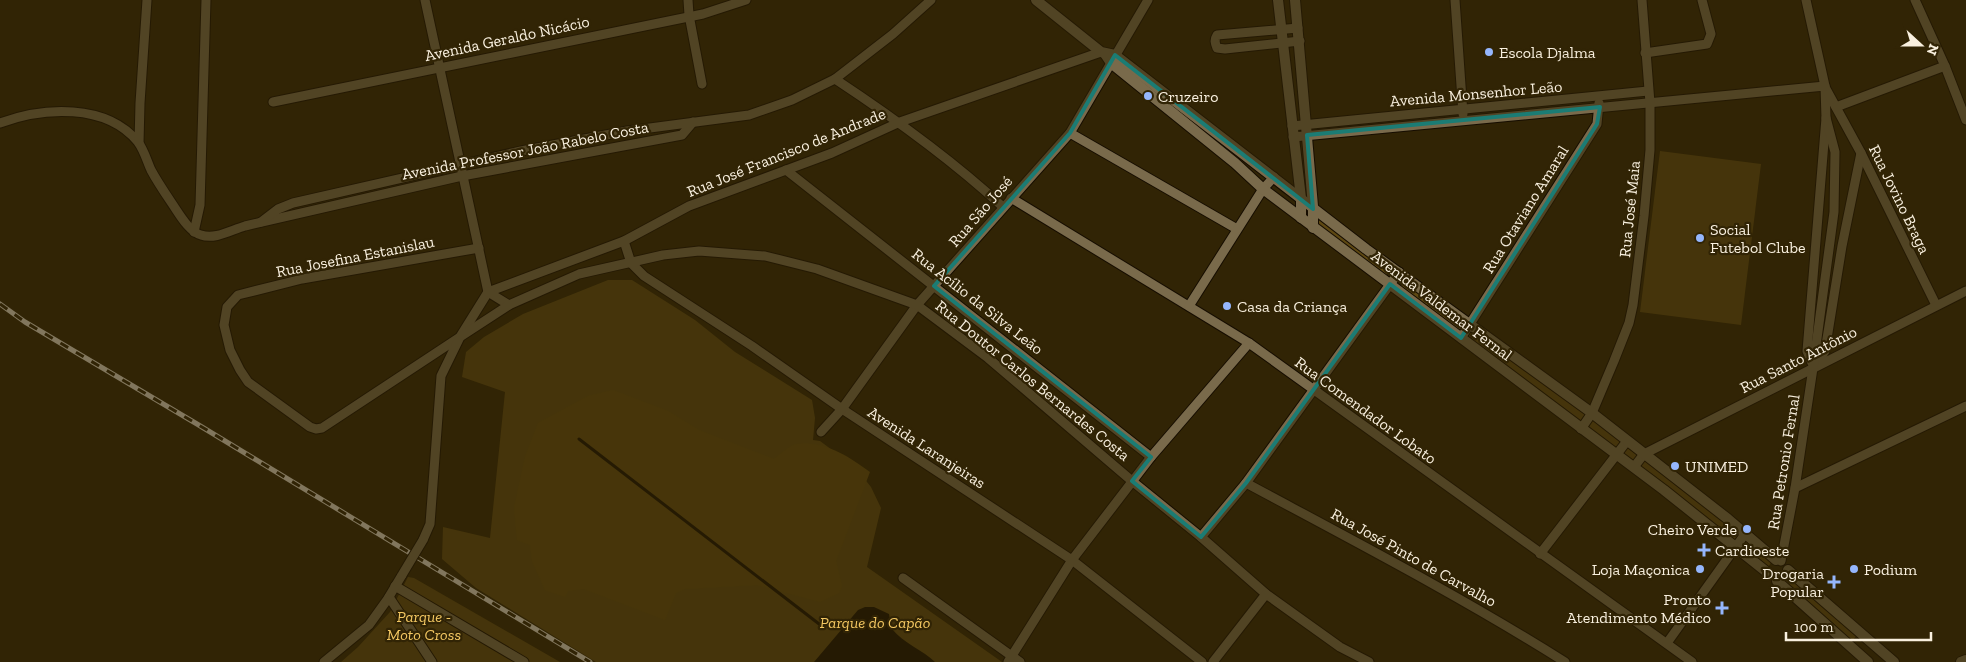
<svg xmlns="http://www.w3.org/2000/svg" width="1966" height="662" font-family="'Zilla Slab',serif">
	<rect width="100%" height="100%" fill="#312405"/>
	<g fill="#5e4812">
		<polygon points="1660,151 1761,164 1741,325 1640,312"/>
		<polygon points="1315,210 1390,270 1385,277 1316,228"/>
		<polygon points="608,280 632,280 695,320 735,352 812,400 815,418 813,440 820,441 855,467 871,487 881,508 867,567 1002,662 596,662 476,588 442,559 443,527 490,538 505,392 462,377 466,352 484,337 523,314"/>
		<polygon points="1404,282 1590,413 1580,427 1400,287"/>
		<polygon points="1592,413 1772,561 1767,569 1581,428"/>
		<polygon points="1788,573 1859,633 1849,644 1781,580"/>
		<polygon points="408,577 414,578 560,662 341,662 358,647 390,612"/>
	</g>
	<path fill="#624b10" d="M613,390l55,21 31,19 75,29c6,-4 15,-14 23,-15 27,-4 53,13 73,28l-34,89 6,25 -3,7 -19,9 -63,-17 -72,4 -9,4 -11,27 -81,-31 -16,2 -3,6 -20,-7 -13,-29 -2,-16 -13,-5 -3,-32 11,-51 13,-34 50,-27z"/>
	<path fill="#180f00" d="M865,607h9l15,7c1,5 1,12 4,16 9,12 31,21 42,32h-121l44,-52z"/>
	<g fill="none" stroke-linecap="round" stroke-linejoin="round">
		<polyline stroke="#180f00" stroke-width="3" points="579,439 823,627"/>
		<defs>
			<g id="minor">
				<polyline points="425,0 488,292"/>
				<polyline points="688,0 689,15 702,84"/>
				<polyline points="1455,0 1463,114"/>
				<polyline points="1806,0 1825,86 1826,118 1807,351 1812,363"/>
				<polyline points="1915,0 1945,66 1966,120"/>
				<path d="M1298,28l-81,7c-3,5 -2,8 0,13l8,1 75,-8"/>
				<polyline points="1645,53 1707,44 1711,34 1702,0"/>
				<path d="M835,79c59,39 116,80 168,128"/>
				<polyline points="1826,89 1861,153 1936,305"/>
				<polyline points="273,102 703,14 746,0"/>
				<polyline points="1836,107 1945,66"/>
				<path d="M0,123c43,-16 106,-20 138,19 6,8 9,19 13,28 7,13 16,26 24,38 6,9 15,24 26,27 14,5 30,-5 44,-9l217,-50 220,-41 11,-13"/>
				<polyline points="1292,126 1648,91"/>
				<polyline points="1070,133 1237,229"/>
				<polyline points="1293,137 1825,86"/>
				<polyline points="139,143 140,103 147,0"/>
				<polyline points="786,170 1151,457"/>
				<polyline points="1011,198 1249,343 1692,662"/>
				<polyline points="261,222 278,209 293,203 521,151 627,131 749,115 792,100 835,79 893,34 931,0"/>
				<polyline points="194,232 200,205 206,0"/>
				<polyline points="624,241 631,263 644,276 752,346 842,409 1072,560 1202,662"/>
				<polyline points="479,248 302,279 238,295 227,307 224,325 230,350 240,370 248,382 310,427 316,429 322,428 460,337 488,292"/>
				<polyline points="488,292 624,241 689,206 832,153 900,122 1101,52"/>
				<polyline points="488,292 509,305"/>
				<polyline points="1189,306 1263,189 1274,177"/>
				<polyline points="1461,338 1597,124 1599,103"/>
				<polyline points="1815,366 1825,351 1842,246 1861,153"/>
				<polyline points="1581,429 1592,413 1614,361 1629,323 1633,305 1644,216 1650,150 1650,103 1642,0"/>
				<polyline points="821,432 842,409 917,305 1070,133 1148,0"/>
				<polyline points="1634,467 1644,454 1966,291"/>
				<path d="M1246,483c108,58 216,114 319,179"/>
				<polyline points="1795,488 1966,406"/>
				<polyline points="1201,537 1246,483 1399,272"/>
				<polyline points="423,540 430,524 441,376 460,337 509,305 579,274 663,255 699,251 765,256 817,269 917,305 988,358 1132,481 1201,537 1266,594 1340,647 1369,662"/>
				<polyline points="1540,554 1627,441"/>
				<polyline points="1781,561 1795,488 1813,368 1834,212 1835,152 1826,118"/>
				<polyline points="903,578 1020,662"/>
				<polyline points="395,586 524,662"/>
				<polyline points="389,597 432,662"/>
				<polyline points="1667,643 1745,534"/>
				<polyline points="324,662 369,625 387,600 402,575"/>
				<polyline points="1008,662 1072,560 1151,457 1249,343"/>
				<polyline points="1213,662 1266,594"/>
			</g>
			<g id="tertiary">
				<polyline points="1036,0 1101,52 1115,55 1366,249 1592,413 1728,519 1776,560"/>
				<polyline points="1278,0 1301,198 1301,218"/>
				<polyline points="1295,0 1313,206 1313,228"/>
				<polyline points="1105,54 1111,63 1235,163 1263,189 1664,490 1768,573"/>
				<polyline points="1788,570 1894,662"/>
				<polyline points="1777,581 1868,662"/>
				<polyline points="1961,662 1966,660"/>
			</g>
		</defs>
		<use href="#minor" stroke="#160d00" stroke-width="11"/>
		<use href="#tertiary" stroke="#160d00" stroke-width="12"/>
		<use href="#minor" stroke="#796a4b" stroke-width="9"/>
		<use href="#tertiary" stroke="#796a4b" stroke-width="10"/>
		<defs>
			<polyline id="rail" points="0,304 25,322 197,424 590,662"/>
		</defs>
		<use href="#rail" stroke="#e3dac7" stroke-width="5"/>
		<use href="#rail" stroke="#312405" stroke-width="3" stroke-dasharray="9" stroke-linecap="butt"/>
		<defs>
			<polyline id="minor-bridge" points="402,575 423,540"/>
		</defs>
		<use href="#minor-bridge" stroke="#160d00" stroke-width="11" stroke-linecap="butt"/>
		<use href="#minor-bridge" stroke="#796a4b" stroke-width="9"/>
	</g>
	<path d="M0 0H1966V662H0ZM1115,55l198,154 -6,-74 293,-28 -3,17 -136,214 -71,-54 -144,199 -45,54 -69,-56 19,-24 -217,-171 136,-153z" fill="#312405" fill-opacity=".55" fill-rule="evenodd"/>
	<path fill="none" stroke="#1b7c74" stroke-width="4" stroke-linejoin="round" d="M1115,55l198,154 -6,-74 293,-28 -3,17 -136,214 -71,-54 -144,199 -45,54 -69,-56 19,-24 -217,-171 136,-153z"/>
	<g fill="#95b6fd" stroke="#312405" stroke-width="2">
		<circle cx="1489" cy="52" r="5"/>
		<circle cx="1148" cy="96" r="5"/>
		<circle cx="1700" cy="238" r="5"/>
		<circle cx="1227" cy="306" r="5"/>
		<circle cx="1675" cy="466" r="5"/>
		<circle cx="1747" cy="529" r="5"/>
		<path d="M1701.5 542.5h5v5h5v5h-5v5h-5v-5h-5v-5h5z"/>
		<circle cx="1700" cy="569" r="5"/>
		<circle cx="1854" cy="569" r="5"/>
		<path d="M1831.5 574.5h5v5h5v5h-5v5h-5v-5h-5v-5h5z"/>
		<path d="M1719.5 600.5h5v5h5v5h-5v5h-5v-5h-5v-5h5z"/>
	</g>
	<g text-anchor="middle" stroke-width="4.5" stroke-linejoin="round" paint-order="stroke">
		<g font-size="16" fill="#f9f0df" stroke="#312405">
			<text transform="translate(507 38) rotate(-12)" y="6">Avenida Geraldo Nicácio</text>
			<text transform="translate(1476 93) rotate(-5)" y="6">Avenida Monsenhor Leão</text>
			<text transform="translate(525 150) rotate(-11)" y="6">Avenida Professor João Rabelo Costa</text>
			<text transform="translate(786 152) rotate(-22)" y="6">Rua José Francisco de Andrade</text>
			<text transform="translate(1900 199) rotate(64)" y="6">Rua Jovino Braga</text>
			<text transform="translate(1525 209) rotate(-58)" y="6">Rua Otaviano Amaral</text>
			<text transform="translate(1629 209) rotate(-84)" y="6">Rua José Maia</text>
			<text transform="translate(980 211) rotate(-49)" y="6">Rua São José</text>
			<text transform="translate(355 256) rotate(-11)" y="6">Rua Josefina Estanislau</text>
			<text transform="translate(978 301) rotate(38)" y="6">Rua Acílio da Silva Leão</text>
			<text transform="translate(1442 305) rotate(37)" y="6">Avenida Valdemar Fernal</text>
			<text transform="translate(1798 359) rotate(-27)" y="6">Rua Santo Antônio</text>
			<text transform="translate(1033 380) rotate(39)" y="6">Rua Doutor Carlos Bernardes Costa</text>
			<text transform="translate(1366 410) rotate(36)" y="6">Rua Comendador Lobato</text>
			<text transform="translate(927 447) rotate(33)" y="6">Avenida Laranjeiras</text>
			<text transform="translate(1783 462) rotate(-81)" y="6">Rua Petronio Fernal</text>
			<text transform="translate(1414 557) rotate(29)" y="6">Rua José Pinto de Carvalho</text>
		</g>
		<g font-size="16" fill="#f9f0df" stroke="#312405" text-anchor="start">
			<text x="1499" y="58">Escola Djalma</text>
			<text x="1158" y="102">Cruzeiro</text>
			<text x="1710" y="235">Social<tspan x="1710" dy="18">Futebol Clube</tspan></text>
			<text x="1237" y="312">Casa da Criança</text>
			<text x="1685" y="472">UNIMED</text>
			<text x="1737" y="535" text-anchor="end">Cheiro Verde</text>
			<text x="1715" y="556">Cardioeste</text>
			<text x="1690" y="575" text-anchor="end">Loja Maçonica</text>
			<text x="1864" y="575">Podium</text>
			<text x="1824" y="579" text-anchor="end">Drogaria<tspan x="1824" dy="18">Popular</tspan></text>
			<text x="1711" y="605" text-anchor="end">Pronto<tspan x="1711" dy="18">Atendimento Médico</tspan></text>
		</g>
		<g font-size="16" font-style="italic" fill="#f3c762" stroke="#312405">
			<text x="424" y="622">Parque -<tspan x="424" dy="18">Moto Cross</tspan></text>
			<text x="875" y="628">Parque do Capão</text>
		</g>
	</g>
	<g transform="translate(1921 45) rotate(111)" stroke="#312405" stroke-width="4" paint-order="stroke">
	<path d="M0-4L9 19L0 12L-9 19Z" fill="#f9f0df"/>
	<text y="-8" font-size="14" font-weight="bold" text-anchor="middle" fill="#f9f0df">N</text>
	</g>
	<path d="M1786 632v8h145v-8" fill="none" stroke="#f9f0df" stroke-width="2.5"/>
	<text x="1794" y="632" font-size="15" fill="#f9f0df" stroke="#312405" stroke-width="4" paint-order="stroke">100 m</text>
</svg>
